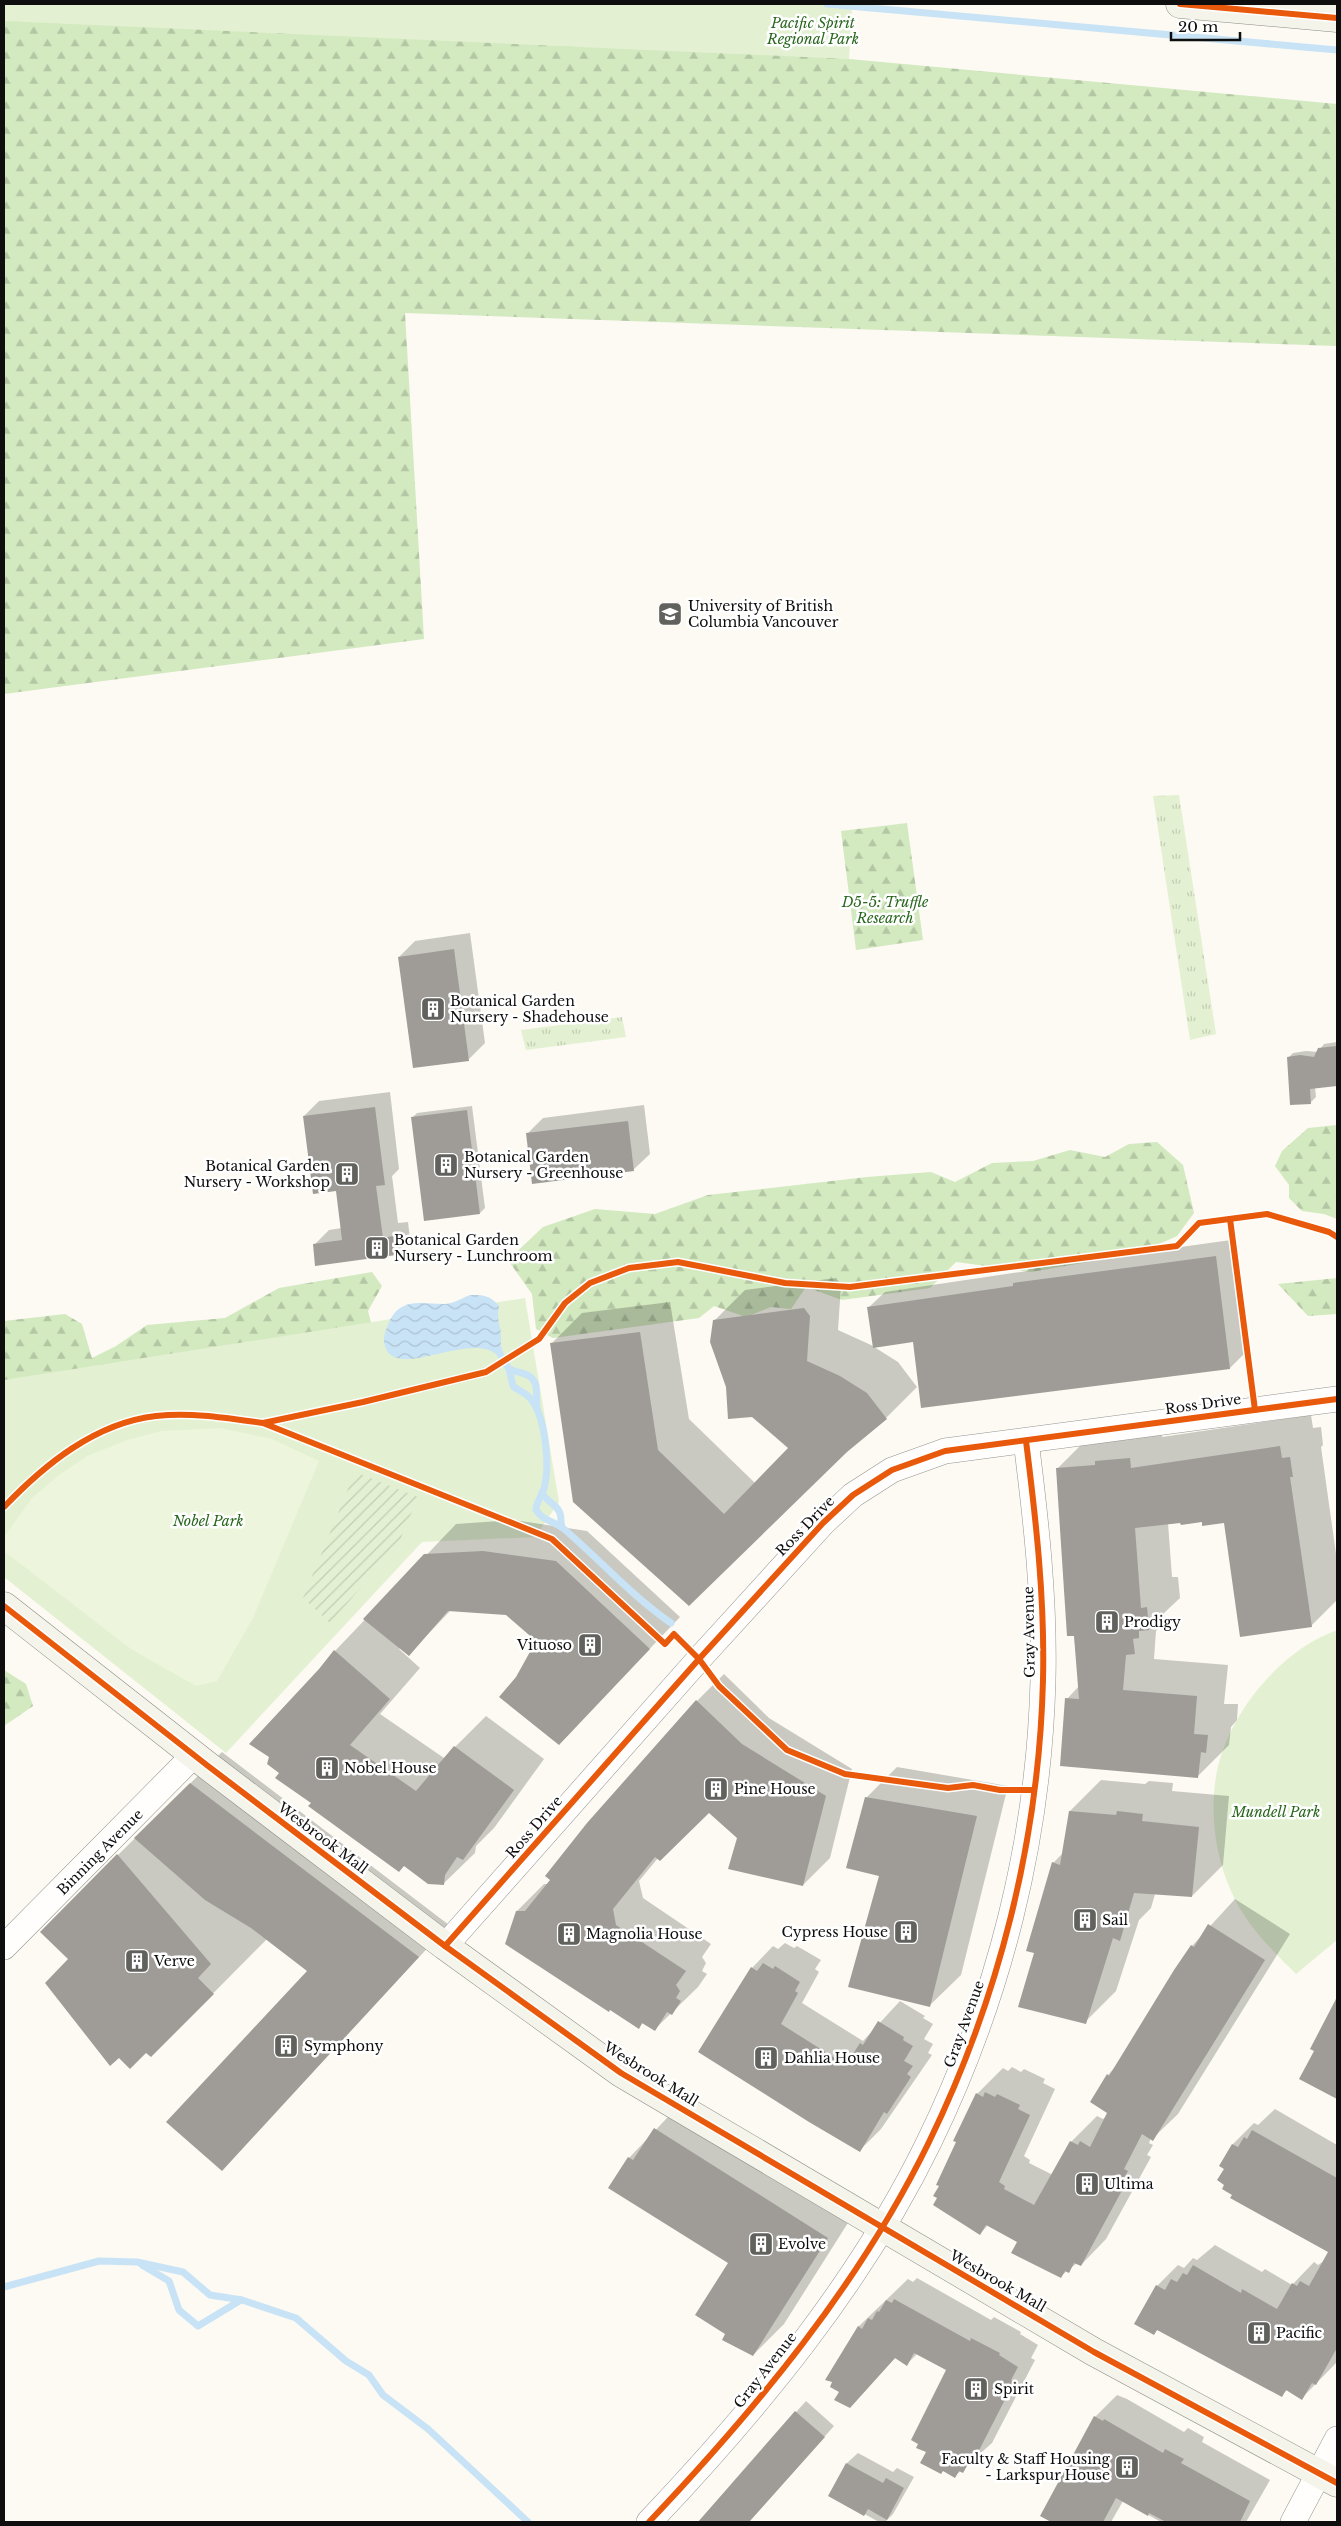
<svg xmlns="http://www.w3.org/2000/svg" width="1341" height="2526" font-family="'Libre Baskerville',serif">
	<defs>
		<pattern id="grass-tufts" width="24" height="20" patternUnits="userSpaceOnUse" patternTransform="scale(1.25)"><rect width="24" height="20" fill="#e3f1d2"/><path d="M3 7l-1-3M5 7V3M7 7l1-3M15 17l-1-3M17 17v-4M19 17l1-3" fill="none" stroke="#c2cdb3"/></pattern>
		<pattern id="forest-firs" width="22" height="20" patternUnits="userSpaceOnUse" patternTransform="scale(1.25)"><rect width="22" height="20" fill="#d3e9c0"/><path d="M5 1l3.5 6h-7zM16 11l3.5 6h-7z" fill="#b4c7a4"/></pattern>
		<pattern id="garden-furrows" width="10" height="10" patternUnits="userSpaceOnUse" patternTransform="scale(1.25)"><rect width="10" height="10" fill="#e3f1d2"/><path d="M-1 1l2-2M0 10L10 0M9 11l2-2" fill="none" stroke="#c2cdb3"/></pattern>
		<pattern id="water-waves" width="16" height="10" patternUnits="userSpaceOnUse" patternTransform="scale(1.25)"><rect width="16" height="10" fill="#c9e3f6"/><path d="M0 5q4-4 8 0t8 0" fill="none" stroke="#abc2d2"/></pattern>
	</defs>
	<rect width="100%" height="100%" fill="#fcfaf2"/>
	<g fill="url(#grass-tufts)">
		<polygon points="1179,795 1216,1034 1190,1040 1153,796"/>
		<polygon points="622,1017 626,1037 526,1050 521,1030"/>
	</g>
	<g fill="url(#forest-firs)">
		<polygon points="4,17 448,22 1337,104 1337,346 405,313 424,639 4,694"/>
		<polygon points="907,823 923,940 856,950 841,831"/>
		<polygon points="1337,1125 1337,1219 1324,1214 1302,1211 1289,1198 1289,1185 1275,1166 1282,1151 1308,1128"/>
		<polygon points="1157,1142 1183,1165 1194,1213 1177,1236 1139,1253 1031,1272 956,1262 930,1288 842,1300 806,1287 791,1309 771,1307 746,1317 714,1306 699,1318 553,1338 536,1329 532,1294 508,1260 543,1227 595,1209 655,1214 708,1195 867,1177 931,1172 955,1182 992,1163 1033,1161 1070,1150 1105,1157 1129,1144"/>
		<polygon points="372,1272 382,1286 368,1311 375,1337 4,1492 4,1321 65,1314 82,1324 92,1358 116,1346 147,1325 225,1318 279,1288"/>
		<polygon points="1337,1278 1337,1314 1308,1316 1278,1284"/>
		<polygon points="4,1670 26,1684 33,1706 4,1726"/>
	</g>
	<g fill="#e3f1d2">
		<polygon points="4,4 852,4 849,59 4,21"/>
		<polygon points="525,1298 559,1502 535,1537 422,1542 226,1753 4,1577 4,1380"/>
		<path d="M1337,1630v310l-41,34c-25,-25 -51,-50 -65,-83 -16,-36 -21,-76 -15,-115 11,-61 63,-125 121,-146z"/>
	</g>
	<polygon fill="url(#garden-furrows)" points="355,1472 418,1497 398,1545 330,1623 303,1598"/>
	<polygon fill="#edf5dc" points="220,1428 272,1439 319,1461 253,1618 217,1681 196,1686 131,1649 4,1551 4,1537 32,1498 59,1475 87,1456 127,1440 162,1431"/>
	<path fill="url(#water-waves)" d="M470,1295c13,0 20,0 29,11 -3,15 2,18 2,30 0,7 -1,9 2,16l-5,4c-26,-28 -108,30 -114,-14 -1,-7 3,-15 6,-22 12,-23 33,-16 54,-16 9,0 18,-6 26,-9z"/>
	<g fill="#0003">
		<polygon points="470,933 485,1043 469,1059 399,957 415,941"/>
		<polygon points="1337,1042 1337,1085 1315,1087 1316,1097 1311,1102 1288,1058 1293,1053 1306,1051 1318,1052 1324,1044"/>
		<polygon points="390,1092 399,1169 392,1176 398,1223 408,1222 410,1239 395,1254 314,1245 329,1230 342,1228 337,1190 304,1116 319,1101"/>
		<polygon points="644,1105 650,1154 633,1170 527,1134 543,1118"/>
		<polygon points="472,1106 485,1208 480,1213 412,1118 417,1113"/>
		<polygon points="1231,1240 1246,1352 1230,1368 914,1340 868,1308 885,1292 1027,1271 1030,1268"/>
		<polygon points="836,1278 841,1285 838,1330 871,1345 898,1362 917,1387 886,1418 846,1451 689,1604 551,1344 582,1313 670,1302 689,1419 755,1483 790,1448 727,1387 714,1321 745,1290"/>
		<polygon points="1311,1415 1313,1428 1321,1427 1323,1445 1321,1447 1337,1561 1337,1600 1311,1626 1225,1521 1168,1523 1172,1577 1178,1577 1180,1598 1164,1613 1165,1622 1156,1631 1154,1659 1228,1665 1224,1704 1238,1704 1237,1720 1231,1727 1229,1745 1198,1776 1067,1699 1079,1686 1058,1468 1089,1437 1161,1428 1162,1437"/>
		<polygon points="514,1520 587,1531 680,1617 559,1744 517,1678 538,1640 507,1613 451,1610 409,1654 400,1648 399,1649 420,1668 380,1714 444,1758 486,1716 544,1759 494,1828 476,1846 475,1853 443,1884 313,1803 281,1773 320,1670 335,1651 456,1524"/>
		<polygon points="724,1674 769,1718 852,1769 830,1858 803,1885 738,1838 709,1811 658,1858 639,1881 643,1898 711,1944 702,1957 706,1963 702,1971 707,1974 698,1987 655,2029 644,2022 639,2027 517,1911 544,1884 548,1884 589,1824 697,1701"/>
		<polygon points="222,1752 449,1925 222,2169 309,1971 267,1939 151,2056 70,1959 118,1855"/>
		<polygon points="897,1767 1008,1786 961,1975 929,2006 866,1798"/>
		<polygon points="1101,1780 1145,1784 1149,1781 1173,1783 1172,1791 1229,1796 1223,1865 1192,1896 1155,1894 1151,1908 1139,1920 1116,1991 1085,2022 1036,1952 1053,1863 1064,1852 1070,1811"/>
		<polygon points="1235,1899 1290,1934 1178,2114 1152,2139 1151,2138 1149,2143 1153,2145 1147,2155 1151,2157 1106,2239 1081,2265 1077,2263 1061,2276 1018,2242 988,2225 980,2234 939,2197 941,2186 977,2094 1003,2068 1008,2071 1012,2067 1021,2072 1024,2069 1045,2079 1043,2083 1055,2089 1024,2156 1030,2160 1029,2163 1053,2175 1071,2142 1097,2116 1103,2119 1107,2116 1108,2075 1115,2067 1192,1946"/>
		<polygon points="785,1943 794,1948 797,1946 821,1960 815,1969 819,1972 802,2003 863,2041 900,2001 925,2016 923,2018 933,2024 924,2039 933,2044 928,2053 932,2055 881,2129 860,2150 700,2051 752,1968 773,1946 778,1949"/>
		<polygon points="1337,2009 1337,2097 1301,2078 1316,2050 1328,2019"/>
		<polygon points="686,2098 858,2207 784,2324 753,2355 727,2334 730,2263 629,2158"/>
		<polygon points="1275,2109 1337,2145 1337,2362 1302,2398 1287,2390 1281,2396 1158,2329 1153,2334 1157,2286 1178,2265 1184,2268 1193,2258 1197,2260 1215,2245 1262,2272 1265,2269 1292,2285 1314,2262 1318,2265 1324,2261 1330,2252 1234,2194 1226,2184 1226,2168 1221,2166 1233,2144 1254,2123 1258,2125"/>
		<polygon points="917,2278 991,2320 994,2317 1021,2332 1020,2334 1038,2345 1031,2358 1035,2360 992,2443 955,2476 927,2452 948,2369 918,2353 907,2364 896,2357 850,2407 841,2391 858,2327 908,2279 913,2282"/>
		<polygon points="1117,2395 1127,2399 1184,2432 1188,2428 1204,2437 1202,2442 1270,2480 1246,2522 1161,2522 1123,2501 1111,2522 1053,2522 1041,2516 1095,2417"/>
		<polygon points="806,2401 834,2426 749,2522 698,2522"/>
		<polygon points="858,2453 893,2472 897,2468 914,2477 893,2514 885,2522 879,2522 830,2495 847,2463"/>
	</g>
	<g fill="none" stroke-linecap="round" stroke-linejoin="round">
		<g stroke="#c9e3f6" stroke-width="7">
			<polyline points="827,4 1337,50"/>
			<path d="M500,1354l9,15 4,17c4,4 11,6 16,11 17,18 21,68 15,92 -3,8 -8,14 -8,21 8,12 19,11 28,19 35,30 69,68 107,94"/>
			<path d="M509,1369c6,3 11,3 16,5 16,6 10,21 12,34"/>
			<path d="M542,1492c4,10 12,10 17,19 3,5 1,11 3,16"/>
			<polyline points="142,2265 169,2281 179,2310 198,2326 241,2300"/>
			<polyline points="4,2287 99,2261 137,2262 183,2272 210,2295 242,2300 296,2318 346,2361 369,2375 383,2395 428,2429 528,2522"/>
		</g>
	</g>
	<g fill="#9f9c98">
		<polygon points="454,949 469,1061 413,1068 398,957"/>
		<polygon points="1337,1046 1337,1086 1310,1089 1311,1104 1290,1105 1287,1057 1300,1055 1314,1057 1318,1048"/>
		<polygon points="375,1107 385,1185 376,1186 383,1238 393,1236 396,1255 315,1266 313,1244 342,1240 336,1191 313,1194 303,1116"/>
		<polygon points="467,1110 480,1214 424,1221 411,1117"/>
		<polygon points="628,1121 634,1171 532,1184 526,1133"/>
		<polygon points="1216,1256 1230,1369 921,1408 913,1342 873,1348 867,1307 1013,1286 1013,1283"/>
		<polygon points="804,1308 810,1316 807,1361 840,1376 867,1393 887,1419 847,1452 689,1606 573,1502 550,1343 640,1332 658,1450 724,1514 788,1448 752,1417 728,1419 726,1387 710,1342 713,1320"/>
		<polygon points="1280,1446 1282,1458 1290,1457 1293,1477 1290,1477 1312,1627 1240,1637 1224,1523 1202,1526 1202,1522 1181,1525 1180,1523 1135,1528 1141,1608 1147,1607 1149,1630 1139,1631 1139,1638 1133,1639 1135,1654 1126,1655 1123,1690 1197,1696 1194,1734 1208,1735 1206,1753 1201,1752 1198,1778 1060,1766 1065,1698 1079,1699 1074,1636 1067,1636 1056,1468 1095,1465 1095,1461 1130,1458 1131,1468"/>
		<polygon points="483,1551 556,1561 650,1649 559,1745 499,1697 516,1677 536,1641 506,1615 448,1611 409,1656 363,1619 424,1554"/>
		<polygon points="334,1650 390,1699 350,1745 416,1791 454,1746 514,1790 463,1860 457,1857 445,1875 444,1885 428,1884 404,1866 399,1872 308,1806 311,1803 275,1778 279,1773 267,1764 269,1757 249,1744 319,1669"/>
		<polygon points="696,1700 742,1744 826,1796 803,1886 728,1869 737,1838 709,1813 660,1861 655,1857 613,1909 616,1925 686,1971 676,1985 680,1991 676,1998 681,2001 672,2015 667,2012 655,2031 642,2023 639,2029 610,2010 609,2012 505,1944 516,1911 525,1911 550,1880 545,1876 587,1823"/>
		<polygon points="190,1783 419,1957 222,2171 166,2122 307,1971 251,1928 205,1900 134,1838"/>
		<polygon points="865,1797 977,1816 930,2007 848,1987 879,1876 846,1868"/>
		<polygon points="1069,1811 1116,1815 1117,1811 1143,1814 1142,1821 1199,1827 1192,1897 1134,1893 1120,1941 1113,1938 1086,2024 1018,2007 1034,1953 1026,1951 1052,1862 1060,1865"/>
		<polygon points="117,1854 211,1964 198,1978 214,1994 151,2057 146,2053 130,2069 119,2058 110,2066 45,1983 68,1959 40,1932"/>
		<polygon points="1208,1924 1265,1960 1153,2141 1142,2134 1124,2169 1128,2171 1122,2181 1126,2183 1081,2266 1074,2263 1069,2273 1065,2271 1061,2278 1011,2253 1017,2242 986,2225 980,2235 933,2205 937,2198 933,2196 939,2186 936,2185 956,2142 953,2141 976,2093 983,2097 985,2092 995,2097 997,2094 1020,2105 1018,2109 1030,2115 999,2182 1005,2186 1004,2189 1034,2205 1070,2141 1078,2145 1080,2141 1090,2147 1107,2113 1090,2102 1107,2074 1109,2076 1174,1970 1191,1945 1194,1947"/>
		<polygon points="763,1963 773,1969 775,1966 800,1982 795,1991 798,1993 781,2024 846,2065 860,2043 863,2045 878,2021 904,2037 903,2040 913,2046 904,2061 913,2066 907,2074 911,2077 887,2114 884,2112 860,2152 809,2122 698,2052 751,1967 757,1971"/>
		<polygon points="1337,1997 1337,2099 1299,2079 1314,2051 1310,2049"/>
		<polygon points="654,2128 828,2238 753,2356 722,2340 725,2334 695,2315 728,2263 608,2188 628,2157 633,2160"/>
		<polygon points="1252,2130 1337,2178 1337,2348 1316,2385 1312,2383 1302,2400 1286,2390 1282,2397 1157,2330 1154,2335 1134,2324 1156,2285 1165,2290 1171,2279 1177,2282 1183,2273 1187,2275 1193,2265 1241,2293 1242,2289 1277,2309 1292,2283 1297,2286 1300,2281 1309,2286 1328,2252 1230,2198 1232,2195 1222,2189 1224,2185 1217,2180 1224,2169 1219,2166 1232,2144 1238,2147 1244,2137 1247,2139"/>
		<polygon points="894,2299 970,2341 971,2338 1000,2353 999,2355 1018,2367 1011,2380 1014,2382 971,2466 968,2464 963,2473 959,2471 955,2478 943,2471 941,2474 920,2463 926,2452 916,2448 918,2444 911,2440 946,2370 914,2353 907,2366 895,2358 850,2408 834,2400 839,2392 830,2387 832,2382 825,2380 858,2326 862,2329 868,2318 872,2320 877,2311 879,2312 886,2300 892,2303"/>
		<polygon points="795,2411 825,2437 749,2522 698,2522"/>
		<polygon points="1094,2416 1103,2421 1104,2419 1163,2453 1165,2449 1184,2459 1181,2463 1250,2501 1240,2522 1166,2522 1149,2513 1148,2516 1116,2498 1103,2522 1051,2522 1040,2516"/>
		<polygon points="846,2463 883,2483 886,2478 904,2488 887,2520 868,2509 864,2516 828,2496"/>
	</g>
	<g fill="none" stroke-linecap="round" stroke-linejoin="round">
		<defs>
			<g id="street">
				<polyline points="445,1946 699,1659 823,1523 853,1495 892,1470 945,1451 1337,1399"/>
				<polyline points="4,1947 194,1755"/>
				<path d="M649,2522c108,-114 211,-238 280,-380 70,-144 110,-302 114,-462 2,-80 -7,-160 -17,-239"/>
				<polyline points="1293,2522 1337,2439"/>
			</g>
			<g id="secondary">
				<polyline points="1180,4 1337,18"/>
				<polyline points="4,1606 208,1766 445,1946 621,2073 1094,2352 1337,2483"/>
			</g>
		</defs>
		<use href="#street" stroke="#959491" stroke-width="26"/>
		<use href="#secondary" stroke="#8c8b87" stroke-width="29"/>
		<use href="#street" stroke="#fffefd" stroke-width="25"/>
		<use href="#secondary" stroke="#f5f4ea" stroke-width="28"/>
		<defs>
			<g id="cycleway">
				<polyline points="1180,4 1337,18"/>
				<polyline points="1230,1219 1255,1410"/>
				<polyline points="263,1423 363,1402 486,1372 539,1339 565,1303 590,1283 629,1268 678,1262 785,1283 850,1287 1177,1246 1199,1223 1267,1214 1329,1232 1337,1237"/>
				<path d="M4,1507c40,-42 91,-84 152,-91 36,-4 71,2 107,7l289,116 113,105 9,-10 25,25 20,27 68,64 58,24 103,14 25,-3 27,5h34"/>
				<polyline points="4,1606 208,1766 445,1946 621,2073 1094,2352 1337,2483"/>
				<polyline points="445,1946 699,1659 823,1523 853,1495 892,1470 945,1451 1337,1399"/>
				<path d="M649,2522c108,-114 211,-238 280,-380 70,-144 110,-302 114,-462 2,-80 -7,-160 -17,-239"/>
			</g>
		</defs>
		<use href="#cycleway" stroke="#fff" stroke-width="9"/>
		<use href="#cycleway" stroke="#e8590c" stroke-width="6"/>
	</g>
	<defs>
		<symbol id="university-square" viewBox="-11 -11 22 22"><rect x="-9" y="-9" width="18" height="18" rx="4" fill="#61615e" stroke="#fff"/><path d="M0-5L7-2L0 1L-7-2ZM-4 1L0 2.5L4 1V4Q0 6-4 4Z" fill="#fff"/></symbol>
		<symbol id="building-square" viewBox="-11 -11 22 22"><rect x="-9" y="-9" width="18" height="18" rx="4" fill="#61615e" stroke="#fff"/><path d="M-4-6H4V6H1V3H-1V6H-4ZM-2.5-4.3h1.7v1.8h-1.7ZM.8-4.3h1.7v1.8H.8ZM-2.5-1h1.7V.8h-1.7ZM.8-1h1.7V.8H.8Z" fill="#fff"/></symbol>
	</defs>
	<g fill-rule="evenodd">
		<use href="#university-square" x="656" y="600" width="28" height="28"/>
		<use href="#building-square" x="419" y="995" width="28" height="28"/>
		<use href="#building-square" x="432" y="1151" width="28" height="28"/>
		<use href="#building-square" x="333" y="1160" width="28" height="28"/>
		<use href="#building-square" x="363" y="1234" width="28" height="28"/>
		<use href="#building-square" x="1093" y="1608" width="28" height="28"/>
		<use href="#building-square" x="576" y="1631" width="28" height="28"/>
		<use href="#building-square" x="313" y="1754" width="28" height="28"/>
		<use href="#building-square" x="702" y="1775" width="28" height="28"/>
		<use href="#building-square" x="1071" y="1906" width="28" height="28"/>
		<use href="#building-square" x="892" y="1918" width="28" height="28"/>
		<use href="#building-square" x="555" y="1920" width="28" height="28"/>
		<use href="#building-square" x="123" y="1947" width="28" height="28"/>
		<use href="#building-square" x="272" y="2032" width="28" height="28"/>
		<use href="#building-square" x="752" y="2044" width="28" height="28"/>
		<use href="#building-square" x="1073" y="2170" width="28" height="28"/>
		<use href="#building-square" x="747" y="2230" width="28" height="28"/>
		<use href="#building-square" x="1245" y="2319" width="28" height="28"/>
		<use href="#building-square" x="962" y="2375" width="28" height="28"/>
		<use href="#building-square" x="1113" y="2453" width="28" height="28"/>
	</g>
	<g text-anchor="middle" stroke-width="5" stroke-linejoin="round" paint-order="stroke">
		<g font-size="14" font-style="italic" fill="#28671d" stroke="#fff">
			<text x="813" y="28">Pacific Spirit<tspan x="813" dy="16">Regional Park</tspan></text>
			<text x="885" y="907">D5-5: Truffle<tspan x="885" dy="16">Research</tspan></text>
			<text x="208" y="1526">Nobel Park</text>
			<text x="1276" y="1817">Mundell Park</text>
		</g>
		<g font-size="14" fill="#0e0e0e" stroke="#fff" text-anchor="start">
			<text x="688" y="611">University of British<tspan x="688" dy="16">Columbia Vancouver</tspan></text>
			<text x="450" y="1006">Botanical Garden<tspan x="450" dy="16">Nursery - Shadehouse</tspan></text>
			<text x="464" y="1162">Botanical Garden<tspan x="464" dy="16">Nursery - Greenhouse</tspan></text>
			<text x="330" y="1171" text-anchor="end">Botanical Garden<tspan x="330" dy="16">Nursery - Workshop</tspan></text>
			<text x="394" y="1245">Botanical Garden<tspan x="394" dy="16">Nursery - Lunchroom</tspan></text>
			<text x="1124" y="1627">Prodigy</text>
			<text x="572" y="1650" text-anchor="end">Vituoso</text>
			<text x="344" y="1773">Nobel House</text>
			<text x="734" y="1794">Pine House</text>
			<text x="1102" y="1925">Sail</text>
			<text x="888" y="1937" text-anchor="end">Cypress House</text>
			<text x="586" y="1939">Magnolia House</text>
			<text x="154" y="1966">Verve</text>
			<text x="304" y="2051">Symphony</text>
			<text x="784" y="2063">Dahlia House</text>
			<text x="1104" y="2189">Ultima</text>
			<text x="778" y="2249">Evolve</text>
			<text x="1276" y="2338">Pacific</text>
			<text x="994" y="2394">Spirit</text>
			<text x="1110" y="2464" text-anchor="end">Faculty &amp; Staff Housing<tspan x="1110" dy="16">- Larkspur House</tspan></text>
		</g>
		<g font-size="14" fill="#0e0e0e" stroke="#fff">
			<text transform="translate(1203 1404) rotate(-8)" y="5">Ross Drive</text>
			<text transform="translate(805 1526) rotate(-46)" y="5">Ross Drive</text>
			<text transform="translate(1029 1632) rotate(-91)" y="5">Gray Avenue</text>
			<text transform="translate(534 1827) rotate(-49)" y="5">Ross Drive</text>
			<text transform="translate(323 1838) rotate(37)" y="5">Wesbrook Mall</text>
			<text transform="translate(100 1852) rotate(-45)" y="5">Binning Avenue</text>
			<text transform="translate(964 2024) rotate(-70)" y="5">Gray Avenue</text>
			<text transform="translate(651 2074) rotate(32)" y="5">Wesbrook Mall</text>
			<text transform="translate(998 2281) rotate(30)" y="5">Wesbrook Mall</text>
			<text transform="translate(765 2370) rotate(-52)" y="5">Gray Avenue</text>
		</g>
	</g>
	<rect width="1341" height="2526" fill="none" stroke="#0e0e0e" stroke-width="10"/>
	<path d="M1171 32v8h69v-8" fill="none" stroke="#0e0e0e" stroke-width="2.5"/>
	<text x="1178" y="32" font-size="15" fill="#0e0e0e" stroke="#ffffff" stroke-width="4" paint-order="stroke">20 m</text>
</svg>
